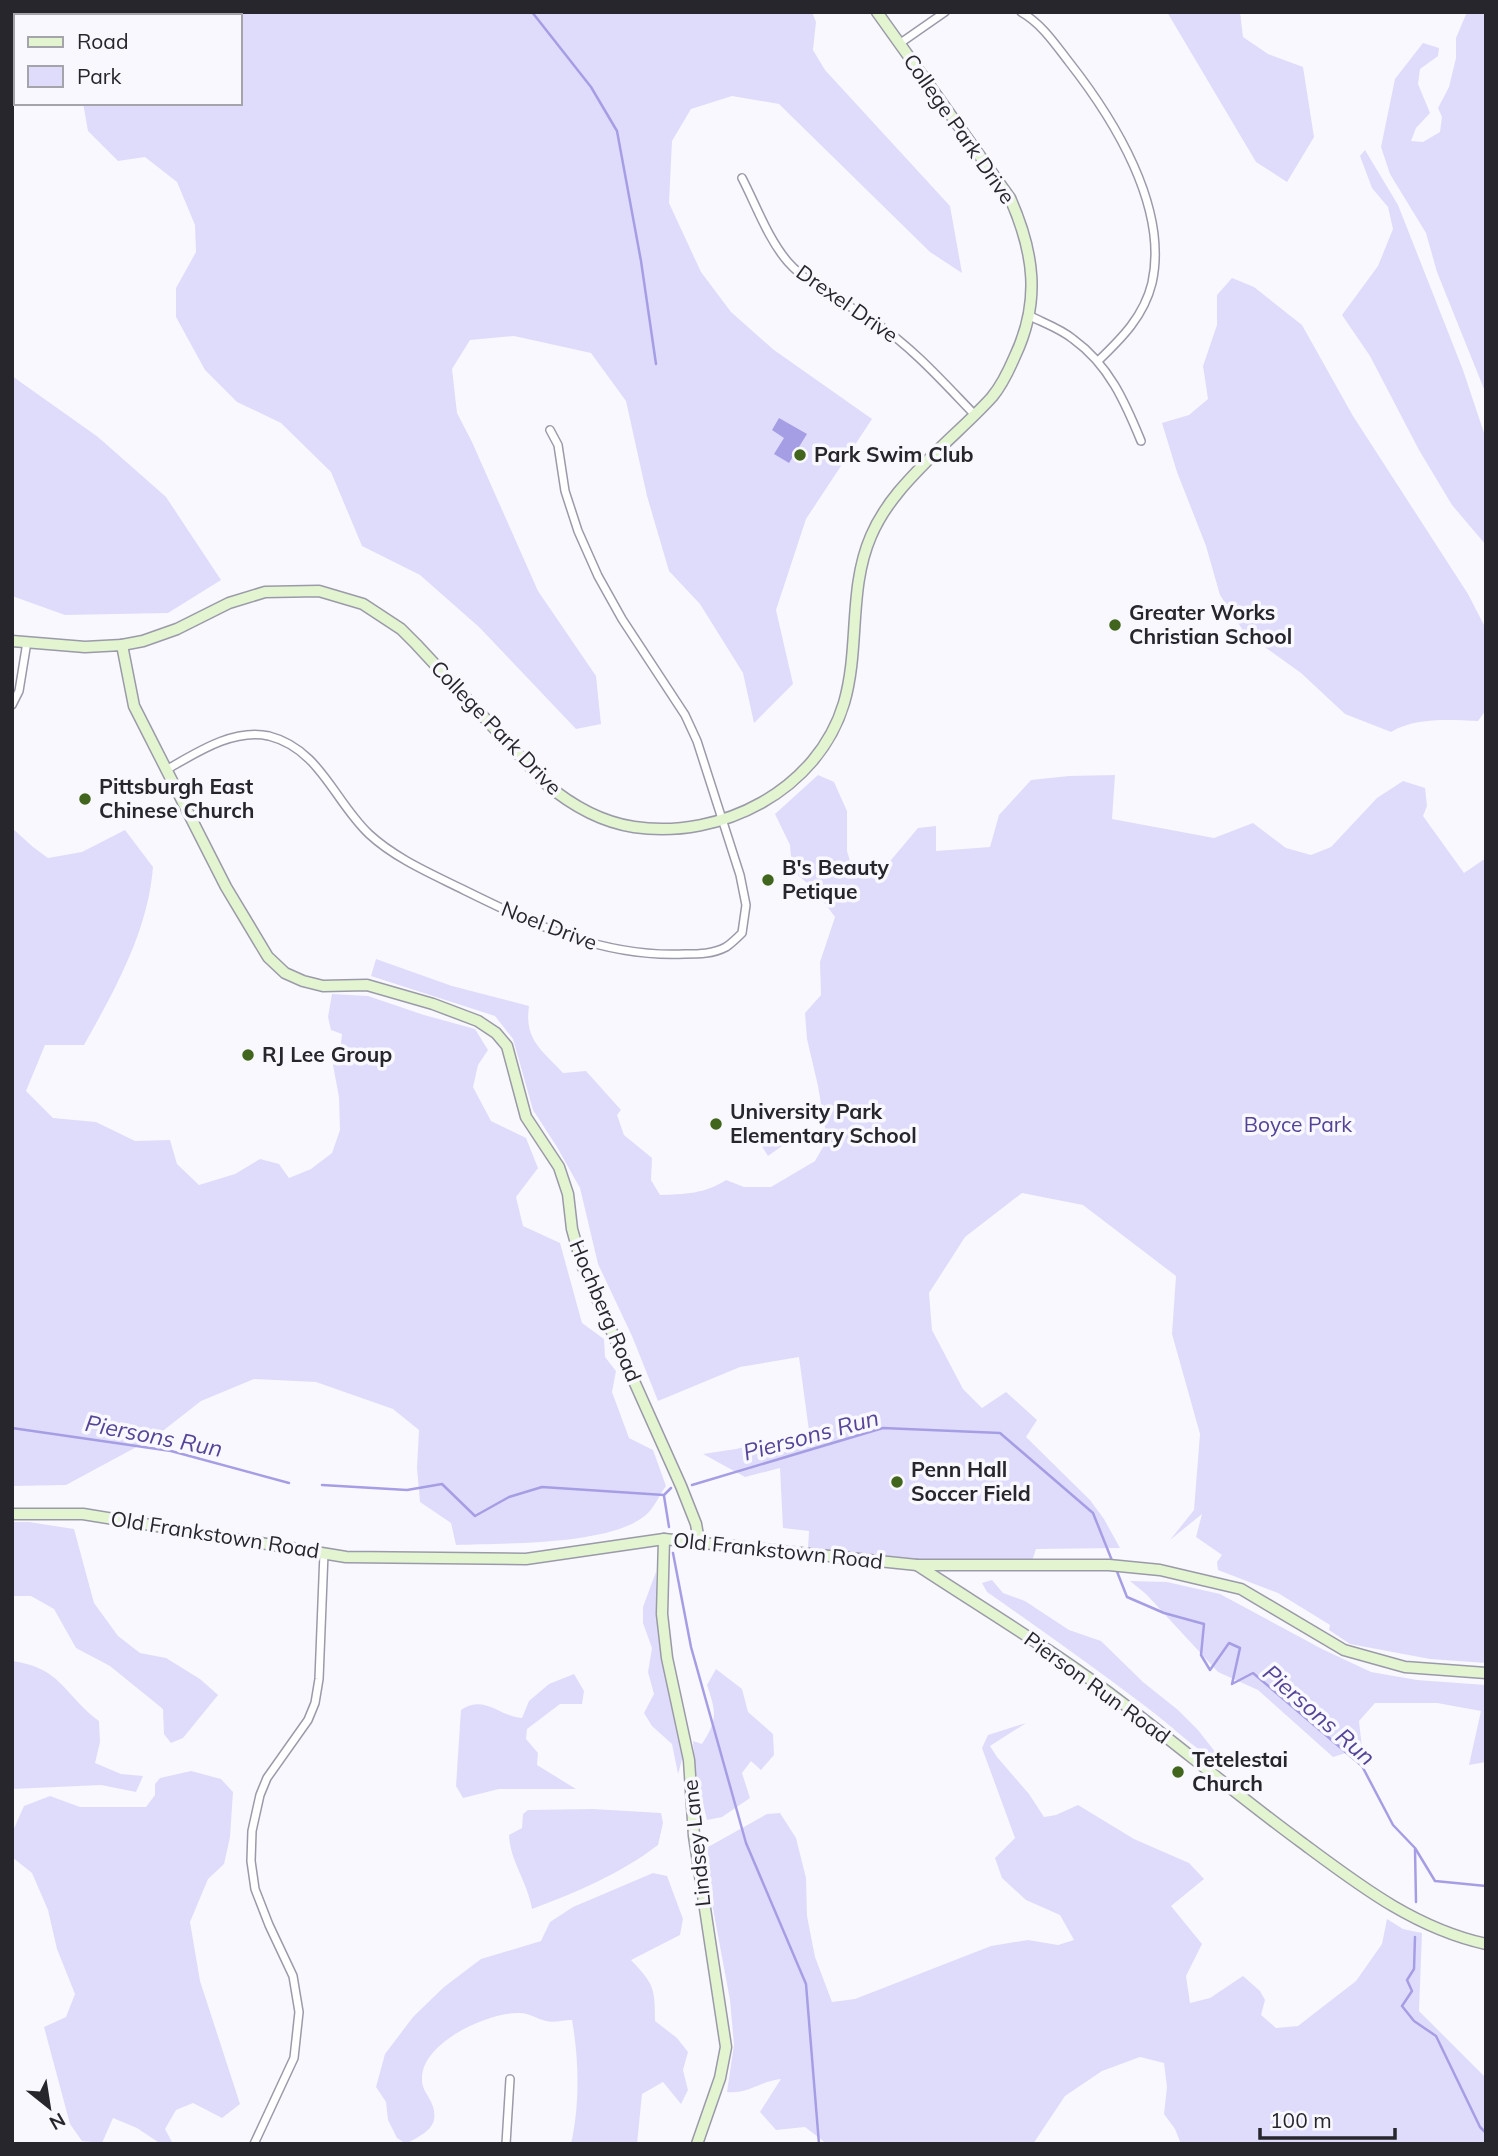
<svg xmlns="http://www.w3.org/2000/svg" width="1498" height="2156" font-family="Mulish,sans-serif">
	<rect width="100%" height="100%" fill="#f9f8ff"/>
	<g fill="#dfdcfb">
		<polygon points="83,12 812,12 816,22 813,50 825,70 950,206 962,273 930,252 779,104 732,96 691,109 672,141 669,203 701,272 731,312 774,350 872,419 806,519 776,610 793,684 754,723 743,673 700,604 669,571 647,496 626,401 591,353 514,336 470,340 452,369 457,413 472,442 538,591 596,676 601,724 576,729 479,627 420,575 362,546 331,472 281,423 237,402 205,370 176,317 176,288 196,252 195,225 177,182 145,157 118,161 88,131 83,103 240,103 240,16 82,16"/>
		<polygon points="1167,12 1240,12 1243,37 1268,54 1303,67 1314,137 1287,182 1256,162"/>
		<polygon points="1467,12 1486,12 1486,394 1437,272 1426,233 1390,174 1381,147 1395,79 1423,43 1439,48 1438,56 1420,69 1418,84 1430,113 1416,128 1411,141 1423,142 1440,132 1442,117 1438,108 1449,87 1456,58 1456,38"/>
		<polygon points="1365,150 1398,205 1463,370 1486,439 1486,545 1452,505 1419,450 1370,356 1342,315 1378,266 1393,229 1388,207 1372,188 1360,156"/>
		<path d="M1232,278l22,9 48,38 51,91 115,178 18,35v81l-8,11c-28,-1 -62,-4 -87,11l-46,-18 -44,-41 -57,-41 -24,-37 -14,-49 -29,-74 -15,-49 27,-8 19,-16 -5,-33 14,-41v-30z"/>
		<polygon points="12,376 98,437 166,497 221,580 168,613 65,615 12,596"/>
		<path d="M818,775l16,7 13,29v40l8,27 31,-12 32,-38 18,-2v25l54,-4 9,-32 32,-35 38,-4 46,-1 -3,44 102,19 39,-15 33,25 25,7 20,-8 46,-49 26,-17 22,7 2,18 -4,10 41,57 22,-15v805l-56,-4 -80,-15 -21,-14 1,-5 -52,-32 -60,-23 -1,-8 5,-7 -26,-18 6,-23 -32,26 24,-30 6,-76 -28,-100 4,-58 -93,-71 -61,-12 -57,44 -36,56 3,37 31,59 19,19 24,-16 31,28 -11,17 64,63 14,19 16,29 -84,1 -4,12h-114l-110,-13 1,-17 -26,-3 -3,-60 -35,9 -42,-23 33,-5 73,-18 -10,-74 -59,10 -82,34 -26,-65 -34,-72 -18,-76 -23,-41 -24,-37 -20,-71 -18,-23 -124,-40 5,-17 76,27 77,20c-5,34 13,44 34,67l23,-2 35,39 -4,5 7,20 28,23 -1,22 9,15c24,-1 45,-1 66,-15l18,7h27l44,-26 12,-21 -9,-54 -11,-47 -2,-26 16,-18 -1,-33 15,-45 -20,-27 -23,-20 -2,-25 -15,-31z"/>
		<path d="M12,828l21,19 15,11 34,-6 43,-22 28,37c-5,64 -38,123 -69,178h-39l-19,46 27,27 43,4 39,19 35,-1 7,24 22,21 36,-11 25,-15 19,5 10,14 22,-9 21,-16 8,-23 -1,-33 -6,-32 7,-13 2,-18 -11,-4 -3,-13 4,-23 36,2 56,19 51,14 13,21 -10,15 -5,22 18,34 35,17 12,30 -22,29 7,29 37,17 22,80 22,16 1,18 11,14 -4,21 17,46 24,12 13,36c-6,8 -11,20 -18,27 -33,33 -146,30 -192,32l-5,-22 -31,-21 -3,-34 2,-38 -26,-21 -77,-27 -62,-3 -53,22 -46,36 -89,48 -54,1z"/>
		<polygon points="775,1135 782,1146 768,1156 761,1145"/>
		<polygon points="12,1522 29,1522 74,1529 94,1603 118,1636 140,1653 166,1658 200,1679 218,1695 183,1738 171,1743 164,1734 163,1709 110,1666 76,1648 54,1609 31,1596 12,1596"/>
		<polygon points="656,1572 658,1626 662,1658 683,1756 678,1774 672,1744 652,1726 644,1713 654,1694 648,1672 652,1648 643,1623 643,1607"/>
		<path d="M992,1580l11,13 22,8 44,29 32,11 42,41 35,28 20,20 29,37c-30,-15 -55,-41 -82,-61 -52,-39 -105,-77 -158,-114l-5,-9z"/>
		<polygon points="1130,1581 1167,1582 1220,1594 1322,1649 1371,1672 1417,1680 1486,1685 1486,1762 1469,1765 1481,1711 1437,1703 1375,1703 1359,1721 1362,1748 1333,1757 1258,1690 1218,1672 1146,1594"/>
		<path d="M12,1661c50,7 51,33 87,60l1,21 -5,21 26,11 22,2 -7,16 -35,-7 -89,4z"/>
		<path d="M716,1669l26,20 6,23 25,22 1,21 -13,15 -10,-9 -9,12 8,25 -28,19 -15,3 -12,-50 -2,-29 9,3c16,-25 14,-32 5,-59z"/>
		<path d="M574,1674l10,17 -2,13h-22l-33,25 -1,10 12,14 -1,12 39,24h-77l-36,9 -7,-12 5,-76c24,-16 37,6 61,8l7,-17 20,-17z"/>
		<path d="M1026,1723l-36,23 7,11 32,37 15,23 12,-2 22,-10 56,34 55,24 15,16 -33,27 31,38 -16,32 4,27 20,-5 33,-22 17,15 5,9 -4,15 15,13 22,-2 58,-45 26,-37 5,-25 16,10 19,4 -3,78 67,67v66h-305l-6,-15 -11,-15 3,-27 -3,-24 -24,-6 -38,14 -37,25 -32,48h-206l-22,-17 -29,3 -16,-18 21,-33c-21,2 -32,15 -54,13l7,-47 -4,-45 -22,-118v-35l59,-33 13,-1 16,25 10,40 1,38 8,41 17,45 23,-3 136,-53 37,-6 30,5 16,-5 -14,-25 -34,-15 -24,-22 -7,-20 20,-20 -33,-90 6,-13z"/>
		<polygon points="191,1771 221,1779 233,1792 230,1837 224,1864 208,1879 190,1922 200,1981 240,2104 222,2118 193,2103 176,2110 165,2129 173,2144 161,2144 137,2128 113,2118 102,2143 82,2141 70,2124 44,2027 66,2017 75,1994 57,1949 48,1910 32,1873 12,1857 12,1833 24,1806 50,1796 80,1807 146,1807 155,1795 155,1784 160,1778"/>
		<path d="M593,1809l68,4 2,10 -5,22c-38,29 -81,47 -126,64 -4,-26 -22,-48 -23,-74l13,-7 1,-14 5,-4z"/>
		<path d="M653,1873l14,3 16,43 -3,16 -49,25c23,24 24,28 24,61l22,17 11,14 -5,18 5,20 -7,14 -18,-22 -21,12 -5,50h-66c9,-40 8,-84 1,-124 -8,0 -18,3 -26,1 -9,-2 -17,-8 -26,-8 -32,-1 -100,30 -98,67 0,14 15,21 12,40 -3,12 -18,18 -28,24l-9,-6 -9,-18 -2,-18 -10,-15 9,-33 28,-37 31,-30 37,-28 60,-18 9,-19 23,-15z"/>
	</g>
	<polygon fill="#a69ee4" points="779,418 807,434 789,463 774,454 784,438 772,430"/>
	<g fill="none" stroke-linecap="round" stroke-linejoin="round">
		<g stroke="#a69ee4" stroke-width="2.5">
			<polyline points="532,12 591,87 617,131 641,261 656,364"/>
			<polyline points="12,1428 171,1451 289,1483"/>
			<polyline points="322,1485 407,1490 442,1484 475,1516 509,1497 542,1487 664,1495 671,1488"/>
			<polyline points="692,1485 883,1428 1000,1433 1093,1513 1113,1563"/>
			<polyline points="664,1496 669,1527"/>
			<polyline points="673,1553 691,1647 746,1843 806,1984 819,2144"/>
			<polyline points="1116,1569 1127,1597 1164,1613 1204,1624 1201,1655 1210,1670 1229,1643 1240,1648 1232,1684 1253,1673 1362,1766 1393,1825 1415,1848 1435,1881 1486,1886"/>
			<polyline points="1415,1849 1416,1902"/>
			<polyline points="1415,1937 1414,1969 1407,1980 1412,1991 1402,2006 1414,2021 1436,2036 1480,2127 1486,2133"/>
		</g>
		<defs>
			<g id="street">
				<path d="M1021,12c21,12 34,32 48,50 44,56 100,145 83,221 -8,33 -30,55 -54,78"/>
				<polyline points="899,44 945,12"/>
				<path d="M742,178c14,27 26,61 46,84 22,25 61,42 88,61 37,25 67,59 98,91"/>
				<path d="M1030,316c14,7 31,13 43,23 36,26 52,63 68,102"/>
				<polyline points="12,705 19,691 27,642"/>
				<path d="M166,770c30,-17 67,-42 103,-34 51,13 65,65 100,98 27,25 63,40 95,56 71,35 140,68 221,64 14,0 28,0 41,-7 6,-4 11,-9 16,-14l4,-28 -6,-30 -43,-134 -12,-26 -63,-96 -24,-43 -20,-45 -13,-40 -7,-46 -8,-15"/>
				<polyline points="254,2144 294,2058 299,2012 293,1976 269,1925 255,1889 251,1861 252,1831 260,1795 267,1778 308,1720 315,1703 319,1679 324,1553"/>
				<polyline points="506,2144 510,2079"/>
			</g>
			<g id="secondary">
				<polyline points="12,641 85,647 122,645 134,706 226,887 268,957 285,973 303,981 323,986 367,985 433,1004 478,1021 496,1033 507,1046 526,1117 559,1167 568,1194 572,1229 582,1265 681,1486 696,1524 699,1541"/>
				<path d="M122,645l21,-4 34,-12 52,-26 36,-11 54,-1 44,13 38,25 15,15 129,139c26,22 56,39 89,44 87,13 184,-37 210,-124 16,-55 4,-114 27,-167 14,-33 39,-58 64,-83 19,-19 39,-36 57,-56 10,-12 17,-27 23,-41 26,-55 19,-104 -5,-158l-133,-186"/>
				<polyline points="12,1514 83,1514 346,1557 526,1559 664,1539 917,1565 1109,1565 1160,1570 1241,1589 1344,1650 1405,1667 1486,1673"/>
				<polyline points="664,1539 662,1614 667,1658 689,1760 694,1836 726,2047 720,2078 697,2144"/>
				<path d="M917,1565c70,46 142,89 208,140 59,45 116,93 176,137 58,43 113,86 185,102"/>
			</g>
		</defs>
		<use href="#street" stroke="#9b9aa9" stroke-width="10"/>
		<use href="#secondary" stroke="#9b9aa9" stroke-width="13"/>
		<use href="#street" stroke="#fff" stroke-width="7"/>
		<use href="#secondary" stroke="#e2f4d0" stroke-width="10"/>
	</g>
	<g fill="#42651d" stroke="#f9f8ff" stroke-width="2.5">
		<circle cx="800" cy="455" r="7"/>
		<circle cx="1115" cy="625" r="7"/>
		<circle cx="85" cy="799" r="7"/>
		<circle cx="768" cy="880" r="7"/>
		<circle cx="248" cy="1055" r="7"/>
		<circle cx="716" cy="1124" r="7"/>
		<circle cx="897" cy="1482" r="7"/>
		<circle cx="1178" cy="1772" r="7"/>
	</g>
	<g text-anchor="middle" stroke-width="7" stroke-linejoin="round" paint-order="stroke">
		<g font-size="21" fill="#26262c" stroke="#f9f8ff">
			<text transform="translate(959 129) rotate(55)" y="7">College Park Drive</text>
			<text transform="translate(847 304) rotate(35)" y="7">Drexel Drive</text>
			<text transform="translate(496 728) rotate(46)" y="7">College Park Drive</text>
			<text transform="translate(549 926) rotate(21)" y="7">Noel Drive</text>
			<text transform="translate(605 1311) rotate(67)" y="7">Hochberg Road</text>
			<text transform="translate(215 1535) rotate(9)" y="7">Old Frankstown Road</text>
			<text transform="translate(778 1551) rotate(6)" y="7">Old Frankstown Road</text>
			<text transform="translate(1097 1688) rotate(36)" y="7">Pierson Run Road</text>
			<text transform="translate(697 1843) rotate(-96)" y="7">Lindsey Lane</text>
		</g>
		<g font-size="21" font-weight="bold" fill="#26262c" stroke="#f9f8ff" text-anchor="start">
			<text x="814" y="462">Park Swim Club</text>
			<text x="1129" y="620">Greater Works<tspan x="1129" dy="24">Christian School</tspan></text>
			<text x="99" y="794">Pittsburgh East<tspan x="99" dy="24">Chinese Church</tspan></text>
			<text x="782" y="875">B's Beauty<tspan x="782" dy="24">Petique</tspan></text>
			<text x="262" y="1062">RJ Lee Group</text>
			<text x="730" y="1119">University Park<tspan x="730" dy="24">Elementary School</tspan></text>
			<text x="911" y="1477">Penn Hall<tspan x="911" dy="24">Soccer Field</tspan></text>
			<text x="1192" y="1767">Tetelestai<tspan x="1192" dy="24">Church</tspan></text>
		</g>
		<g font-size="21" fill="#534295" stroke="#f9f8ff">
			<text x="1298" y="1132">Boyce Park</text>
		</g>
		<g font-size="23" font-style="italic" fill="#554497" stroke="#f9f8ff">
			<text transform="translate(811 1435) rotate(-15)" y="8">Piersons Run</text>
			<text transform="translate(154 1436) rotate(11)" y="8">Piersons Run</text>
			<text transform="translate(1319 1715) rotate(41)" y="8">Piersons Run</text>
		</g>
	</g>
	<rect width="1498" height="2156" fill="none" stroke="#26262c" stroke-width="28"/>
	<rect x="14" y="14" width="228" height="91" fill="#f9f8ff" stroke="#a5a4ab" stroke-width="2"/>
	<rect x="28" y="37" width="35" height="10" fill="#e2f4d0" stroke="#a5a4ab" stroke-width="2"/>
	<text x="77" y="49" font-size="21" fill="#26262c">Road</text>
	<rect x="28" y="66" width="35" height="21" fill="#dfdcfb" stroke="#a5a4ab" stroke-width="2"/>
	<text x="77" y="84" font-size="21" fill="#26262c">Park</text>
	<g transform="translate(49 2107) rotate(150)" stroke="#f9f8ff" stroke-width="5" paint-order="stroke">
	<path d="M0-5L12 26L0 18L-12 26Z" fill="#26262c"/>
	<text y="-10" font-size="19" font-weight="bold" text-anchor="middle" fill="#26262c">N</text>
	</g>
	<path d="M1260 2128v10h135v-10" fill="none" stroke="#26262c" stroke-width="3.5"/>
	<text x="1270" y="2128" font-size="21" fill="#26262c" stroke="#f9f8ff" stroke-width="5" paint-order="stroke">100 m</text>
</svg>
